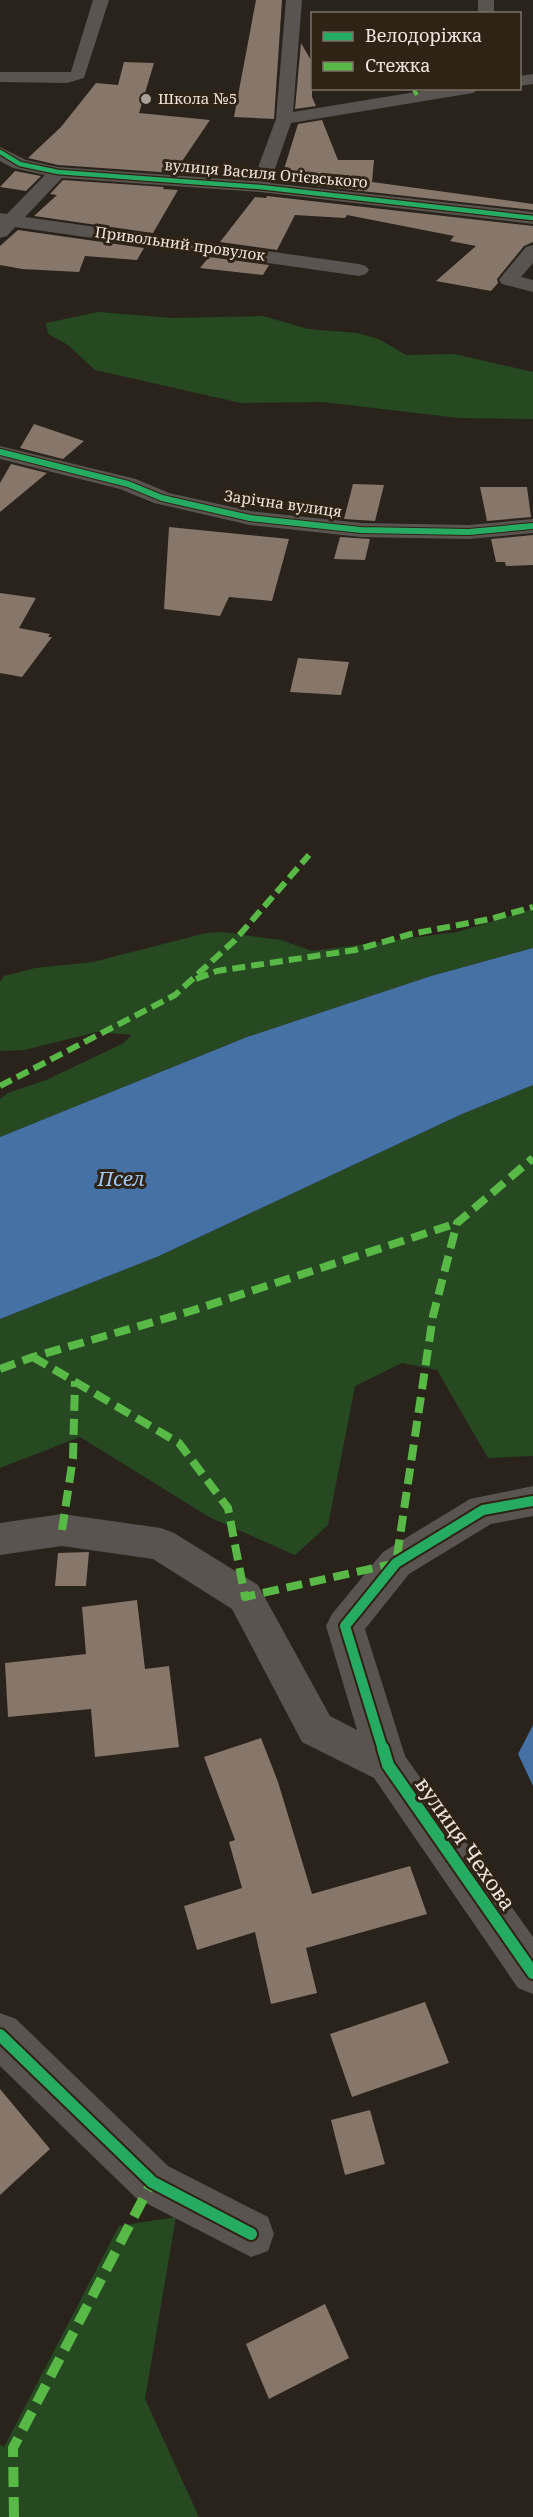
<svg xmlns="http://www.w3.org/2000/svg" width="533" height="2517" font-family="'Noto Serif',serif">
	<rect width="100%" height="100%" fill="#29231c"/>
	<g fill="#264922">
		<polygon points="98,312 172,318 263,316 308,329 357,333 379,339 406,355 454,354 533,372 533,419 459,418 323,402 241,403 95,370 68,345 48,334 46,323"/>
		<polygon points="533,909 533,948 431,976 247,1037 0,1137 0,1099 8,1093 46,1080 122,1044 132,1035 97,1032 24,1050 0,1051 0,982 4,976 35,968 93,962 206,933 221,932 281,940 312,951 457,932"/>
		<polygon points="533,1085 533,1456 488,1458 437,1370 402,1363 355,1386 328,1525 295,1555 209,1517 80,1437 0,1468 0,1319 159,1256 462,1114"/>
		<polygon points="176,2217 145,2399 199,2517 0,2517 0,2444 4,2447 119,2226"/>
	</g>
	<g fill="#4571a5">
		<polygon points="533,948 533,1085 462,1114 159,1256 0,1319 0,1137 247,1037 431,976"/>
		<polygon points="533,1725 533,1786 518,1754"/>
	</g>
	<g fill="#87766a">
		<polygon points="256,0 282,0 274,119 234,117"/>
		<polygon points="301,43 312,62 312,97 316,106 295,109"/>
		<polygon points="124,62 154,63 139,113 210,120 174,173 58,165 28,158 61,127 96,83 118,85"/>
		<polygon points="322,120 338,160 374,160 372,182 533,204 533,210 280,182 298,124"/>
		<polygon points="15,171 41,176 26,191 0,187"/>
		<polygon points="63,180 164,187 163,189 178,190 153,233 34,216 57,195 50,194"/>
		<polygon points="267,196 533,226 533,242 524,246 497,279 498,283 491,291 436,281 476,246 450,241 454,236 347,215 345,218 295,215 277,250 220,242 255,197 266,198"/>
		<polygon points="18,230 144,248 137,260 85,256 79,272 22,269 0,265 0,246"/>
		<polygon points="209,257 269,265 263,275 200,268"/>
		<polygon points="34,424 84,441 63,459 20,448"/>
		<polygon points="11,464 47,473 0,512 0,483"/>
		<polygon points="353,484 384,485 375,521 344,519"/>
		<polygon points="480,487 527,487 531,517 487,521"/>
		<polygon points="169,527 289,539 272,601 229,597 220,616 164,609"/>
		<polygon points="533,535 533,565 506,566 505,562 496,562 491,539"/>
		<polygon points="340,537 370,539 365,560 334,559"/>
		<polygon points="0,593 36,598 19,628 50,634 48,637 52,637 22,677 0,673"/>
		<polygon points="298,658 349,662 341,695 290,692"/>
		<polygon points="89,1552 86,1586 55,1586 58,1553"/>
		<polygon points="137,1600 145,1669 169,1666 179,1747 95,1757 91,1709 8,1717 5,1663 86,1654 82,1607"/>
		<polygon points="261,1738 278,1782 312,1894 410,1866 427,1914 306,1948 317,1993 271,2004 255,1932 197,1950 184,1906 242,1888 229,1842 235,1840 204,1757"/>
		<polygon points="425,2002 449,2063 352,2097 330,2034"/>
		<polygon points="0,2089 50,2149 0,2195"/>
		<polygon points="370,2110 385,2164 345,2175 331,2120"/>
		<polygon points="325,2304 349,2358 269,2399 246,2344"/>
	</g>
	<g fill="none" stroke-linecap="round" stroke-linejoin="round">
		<g fill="#59544f" fill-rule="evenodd">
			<polygon points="93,0 109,0 84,78 67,83 0,82 0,72 71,72"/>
			<polygon points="286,0 302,0 293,112 440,88 481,88 473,93 291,123 270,183 533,212 533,224 260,192 62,178 25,217 359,264 366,266 369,270 366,274 359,276 15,227 7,236 0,238 0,213 7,214 45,175 13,168 0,161 0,147 26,160 58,167 253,181 276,119"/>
			<rect x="478" y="0" width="16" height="14"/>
			<polygon points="533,74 533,84 520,86 520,76"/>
			<polygon points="533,245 533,263 521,277 533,280 533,292 502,284 499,280 502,276 526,247"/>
			<polygon points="0,446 136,479 169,493 250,511 361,523 469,525 533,519 533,533 469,539 361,537 250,525 154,503 120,489 0,459"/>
			<polygon points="533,1486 533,1516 491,1524 409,1574 365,1629 405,1756 533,1937 533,1994 518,1988 374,1778 302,1742 232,1609 153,1559 62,1546 0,1555 0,1523 62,1514 161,1528 174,1533 258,1585 330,1716 357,1730 326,1626 332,1614 383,1552 470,1499"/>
			<polygon points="0,2013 16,2019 168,2166 268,2217 274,2234 268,2251 251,2257 136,2198 0,2066"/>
		</g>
		<polyline stroke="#58b947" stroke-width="4" stroke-dasharray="8 4" stroke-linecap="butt" points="413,88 418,97"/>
		<g stroke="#58b947" stroke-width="6" stroke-dasharray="13 6" stroke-linecap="butt">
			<polyline points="196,979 217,971 355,950 411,934 490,919 533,907"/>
			<polyline points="0,1086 175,995 235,940 309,855"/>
		</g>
		<g stroke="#58b947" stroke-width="8" stroke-dasharray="16 8" stroke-linecap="butt">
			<polyline points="33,1357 179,1443 228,1508 245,1597 396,1563 433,1316 457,1223 533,1158"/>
			<polyline points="0,1369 33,1357 191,1311 457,1223"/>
			<polyline points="62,1530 73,1458 75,1381"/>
		</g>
		<polyline stroke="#58b947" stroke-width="10" stroke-dasharray="20 10" stroke-linecap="butt" points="14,2517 13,2448 152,2182"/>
		<defs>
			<polyline id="cycleway-far3" points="0,152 20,164 58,172 260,187 533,218"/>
			<polyline id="cycleway-far2" points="0,452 128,484 162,498 250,518 361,530 469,532 533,526"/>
			<polyline id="cycleway-far1" points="383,1750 345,1626 396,1563 483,1510 533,1501"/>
			<g id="cycleway">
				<polyline points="383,1748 388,1765 533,1973"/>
				<polyline points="0,2035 152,2182 251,2234"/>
			</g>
		</defs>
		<use href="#cycleway-far3" stroke="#2f2316" stroke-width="7"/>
		<use href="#cycleway-far2" stroke="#2f2316" stroke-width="8"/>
		<use href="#cycleway-far1" stroke="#2f2316" stroke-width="14"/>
		<use href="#cycleway" stroke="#2f2316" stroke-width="16"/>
		<use href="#cycleway-far3" stroke="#26ab63" stroke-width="4.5"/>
		<use href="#cycleway-far2" stroke="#26ab63" stroke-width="6"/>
		<use href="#cycleway-far1" stroke="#26ab63" stroke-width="10"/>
		<use href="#cycleway" stroke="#26ab63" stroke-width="12"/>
	</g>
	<circle fill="#a8a199" stroke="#2f2316" stroke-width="2" cx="146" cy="99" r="6"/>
	<g text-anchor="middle" stroke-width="6" stroke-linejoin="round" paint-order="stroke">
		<g font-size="15" fill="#ede5dd" stroke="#2f2316" text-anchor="start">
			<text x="158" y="104">Школа №5</text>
		</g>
		<g font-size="15" fill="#ede5dd" stroke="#2f2316">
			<text transform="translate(266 174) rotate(5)" y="5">вулиця Василя Огієвського</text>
			<text transform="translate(180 244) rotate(8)" y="5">Привольний провулок</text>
			<text transform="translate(283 504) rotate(8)" y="5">Зарічна вулиця</text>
		</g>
		<g font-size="20" font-style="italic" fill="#a0c8f8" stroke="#2f2316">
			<text x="121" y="1186">Псел</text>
		</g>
		<g font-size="21" fill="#ede5dd" stroke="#2f2316">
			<text transform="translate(465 1844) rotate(55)" y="7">вулиця Чехова</text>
		</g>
	</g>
	<rect x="311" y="12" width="210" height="78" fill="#2f2316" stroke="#7b7166" stroke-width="1.5"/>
	<rect x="323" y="32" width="30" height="9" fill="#26ab63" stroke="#7b7166" stroke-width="1.5"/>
	<text x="365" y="42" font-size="18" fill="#ede5dd">Велодоріжка</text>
	<rect x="323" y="62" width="30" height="9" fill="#58b947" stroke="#7b7166" stroke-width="1.5"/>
	<text x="365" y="72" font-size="18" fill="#ede5dd">Стежка</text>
</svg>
